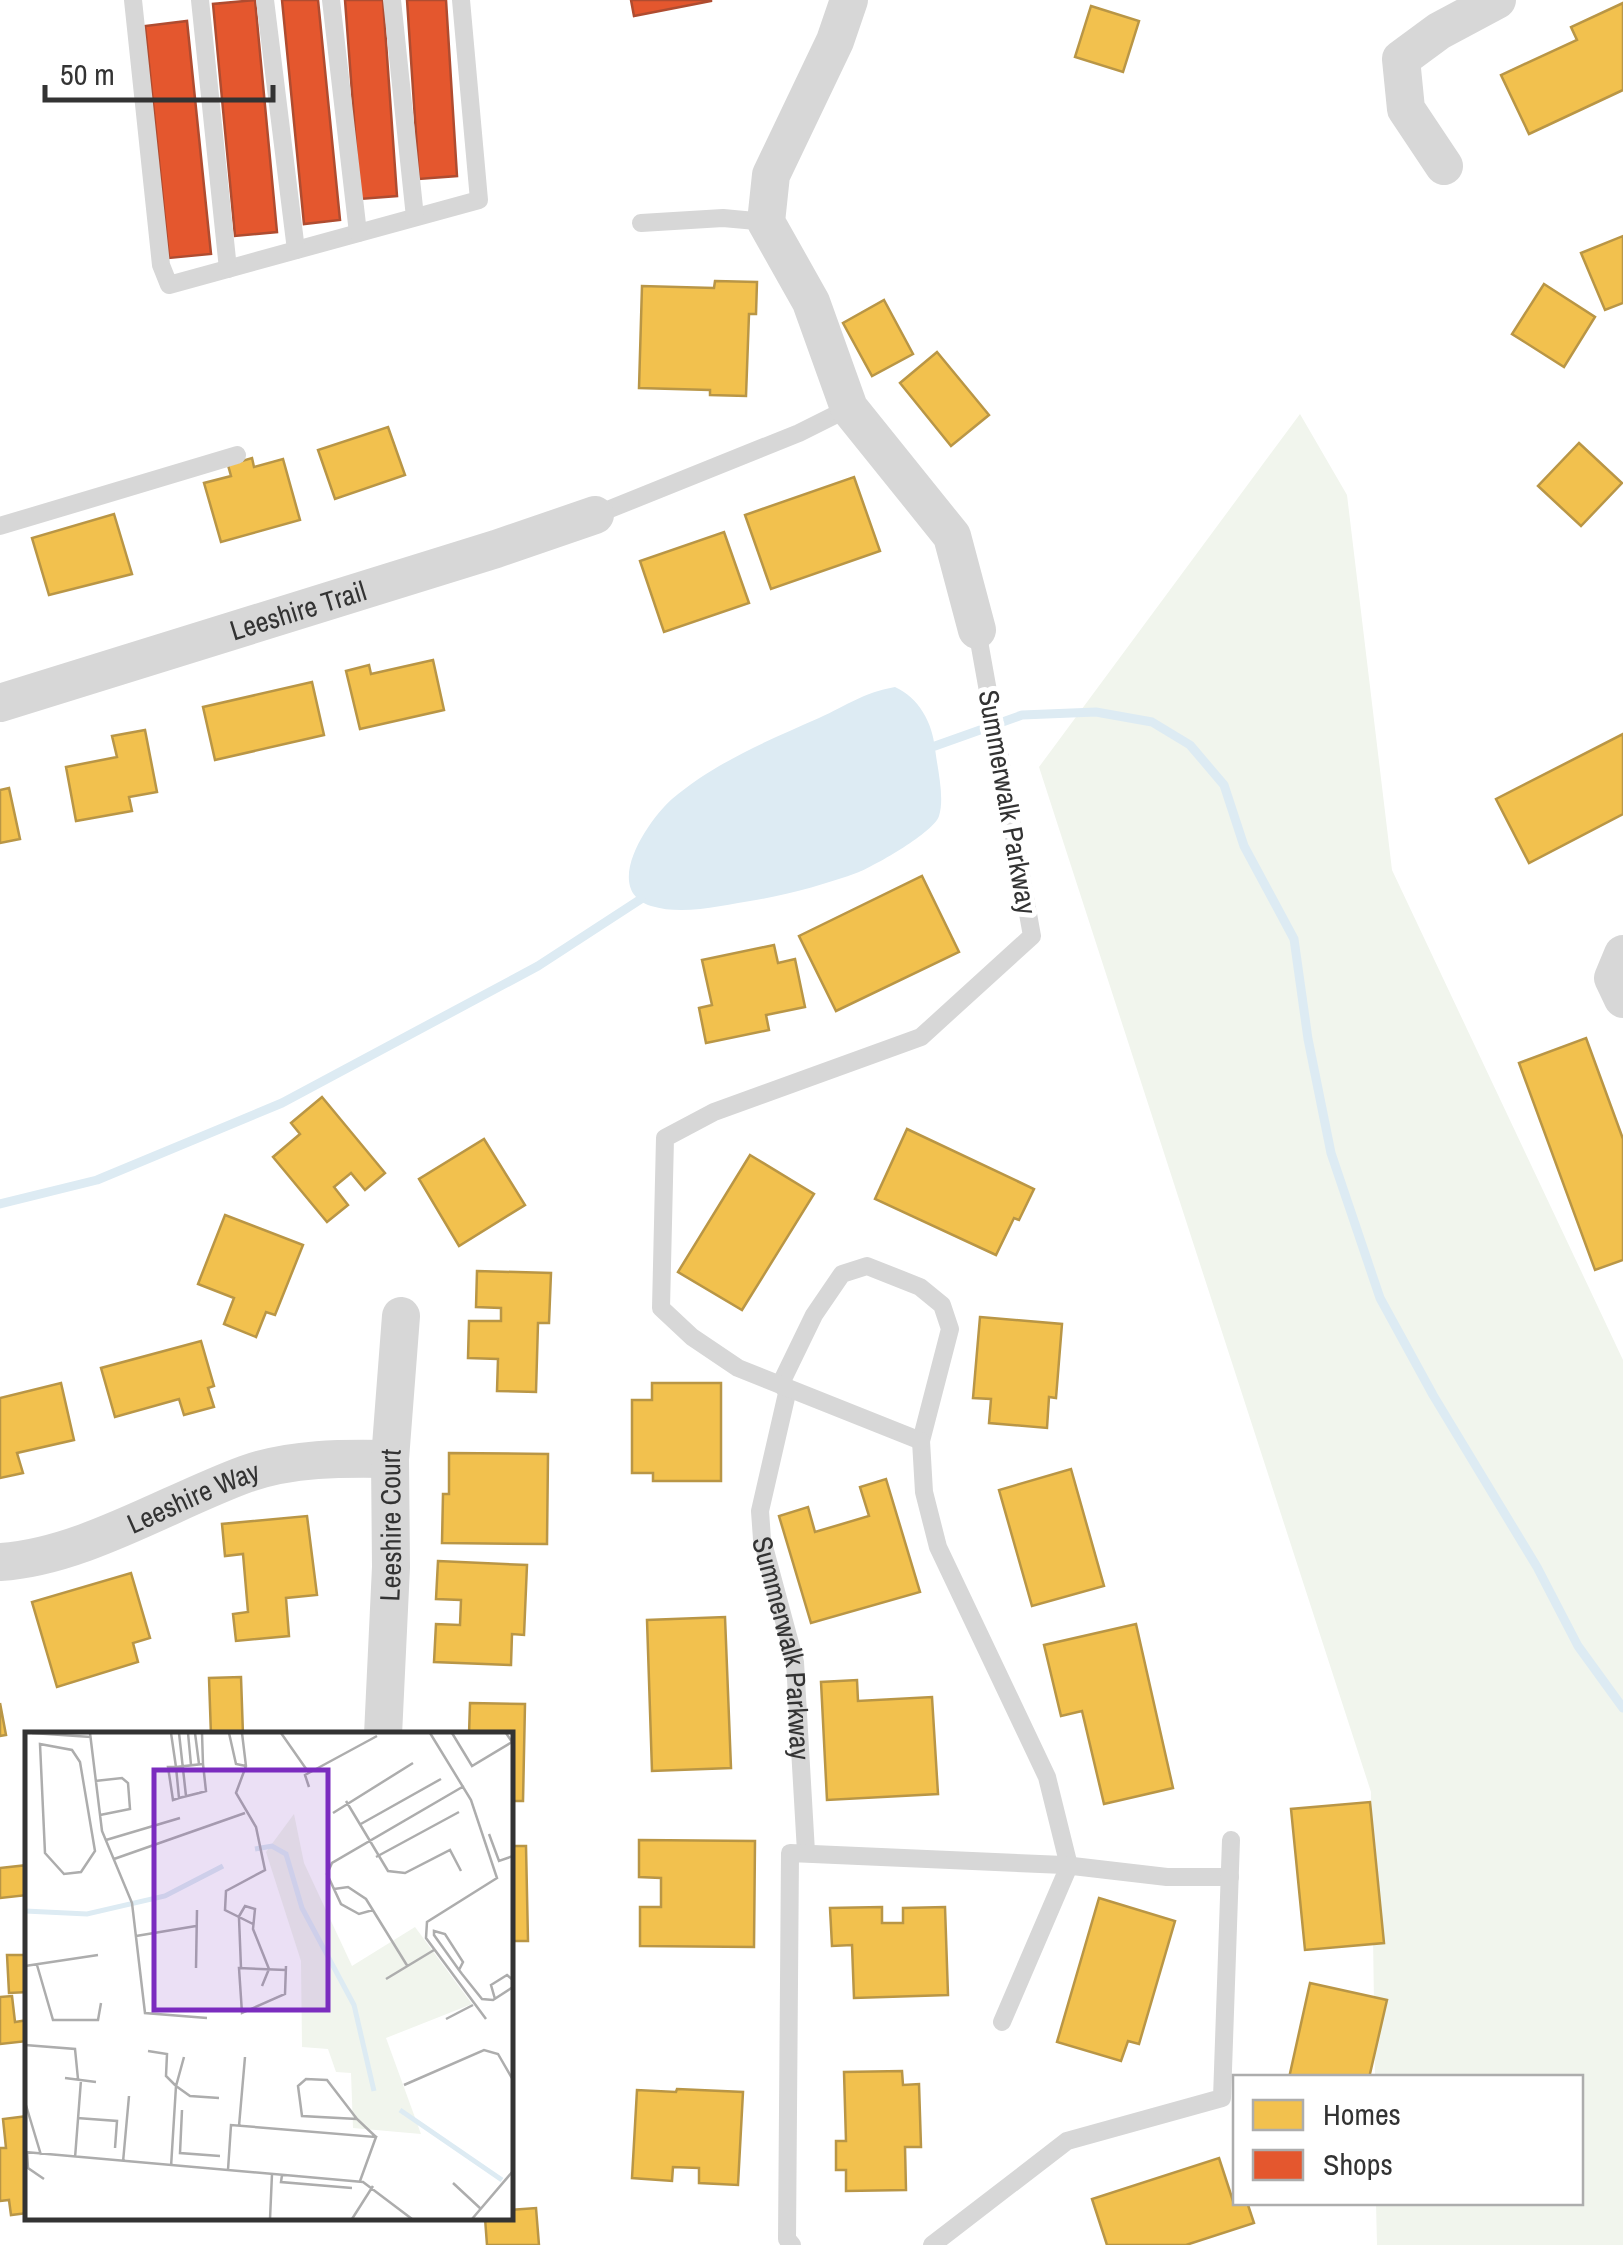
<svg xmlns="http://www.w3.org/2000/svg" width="1623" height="2245" font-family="'Archivo Narrow',sans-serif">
	<rect width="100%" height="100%" fill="#fff"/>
	<polygon fill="#f1f5ed" points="1300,414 1347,495 1392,870 1623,1360 1623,2245 1377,2245 1376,2203 1580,2202 1580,2078 1375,2077 1371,1792 1039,767"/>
	<path fill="#ddebf3" d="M895,687c24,11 37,35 40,61 2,19 10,49 4,68 -5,16 -63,49 -80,56 -32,12 -69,22 -103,28 -33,5 -72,16 -105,6 -51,-17 -1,-88 21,-107 44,-37 95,-58 147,-81 29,-13 43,-25 76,-31z"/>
	<g fill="#f2c14e" stroke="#b99646" stroke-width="2.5">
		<polygon points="1623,3 1623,90 1529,134 1501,75 1577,40 1571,27"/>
		<polygon points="1091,6 1139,21 1123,72 1075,57"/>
		<polygon points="1623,236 1623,303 1605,310 1581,253"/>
		<polygon points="715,281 757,282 756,314 749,314 746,396 710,395 710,390 639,388 642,286 714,288"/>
		<polygon points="1544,284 1595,317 1564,367 1512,334"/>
		<polygon points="884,300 913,354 872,376 843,323"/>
		<polygon points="937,352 989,415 951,446 900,383"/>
		<polygon points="388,427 405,475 335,499 318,450"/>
		<polygon points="1579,443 1622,483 1581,526 1538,486"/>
		<polygon points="252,458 254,467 283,459 300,520 221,542 204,483 231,476 228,465"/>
		<polygon points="854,477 880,551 771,589 745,515"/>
		<polygon points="114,514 132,574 49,595 32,538"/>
		<polygon points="724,532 749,603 664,632 640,561"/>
		<polygon points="433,660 444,710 360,729 346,671 369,665 371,674"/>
		<polygon points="312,682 324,735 215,760 203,707"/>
		<polygon points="145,730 157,792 129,797 132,811 76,821 66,767 117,757 112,736"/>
		<polygon points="1623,734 1623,814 1529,863 1496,799"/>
		<polygon points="9,788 20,839 0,843 0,790"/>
		<polygon points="922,876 959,952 836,1011 799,936"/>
		<polygon points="774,945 778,963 795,959 805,1007 766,1015 769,1030 706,1043 699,1008 712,1005 702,960"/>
		<polygon points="1586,1038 1623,1139 1623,1260 1595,1270 1519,1063"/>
		<polygon points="322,1097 385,1173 365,1190 351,1173 334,1187 348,1205 327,1222 273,1157 300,1134 291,1123"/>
		<polygon points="907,1129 1034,1189 1019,1220 1014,1218 996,1255 875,1199"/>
		<polygon points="484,1139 525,1205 459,1246 419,1179"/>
		<polygon points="750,1155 814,1194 742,1310 678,1272"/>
		<polygon points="225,1215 303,1245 275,1315 266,1312 256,1337 224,1324 234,1298 198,1284"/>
		<polygon points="477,1271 551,1273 549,1323 538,1323 536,1392 497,1391 498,1359 468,1358 469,1321 501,1321 501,1308 476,1307"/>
		<polygon points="980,1317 1062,1324 1056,1398 1049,1397 1047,1428 989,1423 991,1399 973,1398"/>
		<polygon points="201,1341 214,1386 208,1388 214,1407 184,1415 179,1399 115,1417 101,1368"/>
		<polygon points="61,1383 74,1440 17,1453 23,1473 0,1478 0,1398"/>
		<polygon points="652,1383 721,1383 721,1481 653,1481 653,1473 632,1473 632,1400 652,1400"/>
		<polygon points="449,1453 548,1454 547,1544 442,1543 443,1494 449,1494"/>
		<polygon points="1071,1469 1104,1586 1032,1606 999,1490"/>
		<polygon points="886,1479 920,1592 811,1623 779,1516 808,1507 815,1532 869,1516 860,1487"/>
		<polygon points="307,1516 317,1595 286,1598 289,1636 236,1641 233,1614 248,1612 243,1554 225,1556 222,1524"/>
		<polygon points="438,1561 527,1565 524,1635 512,1634 511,1665 434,1662 436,1624 460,1625 461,1600 436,1599"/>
		<polygon points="131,1573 150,1638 133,1643 138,1662 57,1687 32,1602"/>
		<polygon points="725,1617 731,1768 652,1771 647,1620"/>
		<polygon points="1136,1624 1173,1788 1104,1804 1082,1711 1061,1716 1044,1645"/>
		<polygon points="241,1677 243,1735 211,1735 209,1678"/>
		<polygon points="857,1680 858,1701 932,1697 938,1794 827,1800 821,1682"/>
		<polygon points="0,1703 6,1735 0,1736"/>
		<polygon points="470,1703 525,1704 523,1801 510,1801 510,1735 469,1735"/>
		<polygon points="1370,1802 1384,1943 1305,1950 1291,1809"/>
		<polygon points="639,1840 755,1841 754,1947 640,1946 640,1907 661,1907 661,1878 639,1877"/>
		<polygon points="510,1846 526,1846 528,1941 510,1941"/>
		<polygon points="28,1865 28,1895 0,1898 0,1868"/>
		<polygon points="1099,1898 1175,1921 1139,2044 1128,2041 1121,2061 1057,2042"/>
		<polygon points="882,1907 882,1923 903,1923 903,1908 945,1907 948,1995 854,1998 852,1945 832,1946 830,1908"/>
		<polygon points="7,1955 28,1955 28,1992 9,1993"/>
		<polygon points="1310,1983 1387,2000 1369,2078 1289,2078"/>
		<polygon points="12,1996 15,2022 28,2020 28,2041 0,2044 0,1997"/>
		<polygon points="902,2071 903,2085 919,2084 921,2147 905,2147 906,2190 846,2191 846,2170 836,2170 836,2141 846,2141 844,2072"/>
		<polygon points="677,2089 743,2092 738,2185 699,2183 699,2168 673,2167 672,2181 632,2178 637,2090 676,2092"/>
		<polygon points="28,2116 28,2213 11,2215 9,2200 0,2201 0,2148 6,2148 3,2119"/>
		<polygon points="1219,2158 1234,2204 1247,2202 1254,2223 1186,2245 1107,2245 1092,2199"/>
		<polygon points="536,2208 539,2245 487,2245 485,2218 510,2218 510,2210"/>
	</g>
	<g fill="#e4572e" stroke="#af4c30" stroke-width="2.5">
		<polygon points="255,0 277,232 235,236 213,4"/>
		<polygon points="282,0 318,0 340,220 304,224"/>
		<polygon points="345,0 383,0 397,196 360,199"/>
		<polygon points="407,0 446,0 457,176 419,179"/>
		<polygon points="631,0 711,0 711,1 634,16"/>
		<polygon points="187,21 211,254 169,258 145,26"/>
	</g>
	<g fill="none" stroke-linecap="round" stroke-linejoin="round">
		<g stroke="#ddebf3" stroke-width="9">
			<polyline points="935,746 1022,715 1096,712 1152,722 1190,745 1224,785 1244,846 1294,939 1308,1039 1331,1153 1380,1298 1433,1395 1537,1567 1578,1646 1623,1708"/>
			<polyline points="0,1204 97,1180 282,1103 538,966 641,899"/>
		</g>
		<g stroke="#d7d7d7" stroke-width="18">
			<polyline points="133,0 161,265 169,285 479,200 461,0"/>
			<polyline points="200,0 228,269"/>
			<polyline points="265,0 296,250"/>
			<polyline points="331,0 358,233"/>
			<polyline points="392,0 415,217"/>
			<polyline points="641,223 723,218 766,222"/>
			<polyline points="595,515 799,433 849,408"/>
			<polyline points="0,526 237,455"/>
			<polyline points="783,1387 782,1381 814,1315 842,1274 867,1266 920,1287 942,1305 950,1329 921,1441 924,1492 938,1547 1047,1777 1069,1866 1002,2022"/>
			<path id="s1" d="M788,1389l-28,122 2,28 33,123 11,190"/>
			<polyline points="921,1441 738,1368 692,1337 661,1308 665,1138 714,1112 921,1037 1032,936 977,630"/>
			<polyline points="792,2245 787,2239 790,1853 1064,1865 1167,1877 1230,1877"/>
			<polyline points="932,2245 1067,2141 1222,2098 1231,1840"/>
		</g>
		<g stroke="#d7d7d7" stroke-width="38">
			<polyline points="849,0 835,41 771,175 766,222 811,302 849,408 952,536 977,630"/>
			<polyline points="1444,166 1406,109 1401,59 1439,31 1497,0"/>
			<path id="s2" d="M0,703l496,-154 99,-34"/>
			<polyline points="1623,954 1613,978 1623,999"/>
			<path id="s3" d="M0,1562c82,-5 169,-60 246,-88 45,-16 97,-16 144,-15"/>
			<path id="s4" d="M383,1735l8,-168 -1,-108 11,-143"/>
		</g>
	</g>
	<g text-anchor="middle" stroke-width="10" stroke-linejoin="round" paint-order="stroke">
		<g font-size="28" fill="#333" stroke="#fff">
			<text dy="10" stroke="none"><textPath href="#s2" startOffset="312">Leeshire Trail</textPath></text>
			<text transform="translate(1008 802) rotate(80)" y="10">Summerwalk Parkway</text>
			<text dy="10" stroke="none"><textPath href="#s3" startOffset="205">Leeshire Way</textPath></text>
			<text dy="10" stroke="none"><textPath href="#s4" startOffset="210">Leeshire Court</textPath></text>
			<text dy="10" stroke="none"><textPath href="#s1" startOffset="265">Summerwalk Parkway</textPath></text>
		</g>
	</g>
	<g transform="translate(25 1732)">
		<rect width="488" height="488" fill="#fff"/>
		<path d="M269,82l10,49 48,103 63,-39 57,77 -86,34 35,96 -68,-6 -2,-55 -15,-1 -8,-23 -26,-2 -1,-86 -35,-109z" fill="#f1f5ed"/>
		<path fill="none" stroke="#ddebf3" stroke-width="5" d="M230,117l17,-3 14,8 16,54 52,97 20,86M0,179l62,3 78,-18 58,-30M375,378l102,70"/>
		<path fill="none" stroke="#adadad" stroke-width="2.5" d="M7,1l59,4M65,1l12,98 30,72 13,110 62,5M146,1l5,34 27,-3 3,27 -7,2 -20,5 -6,2 -5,-33h8l3,31M154,1l7,63M163,1l3,32M170,1l4,31M177,1l1,31M204,1l7,31 10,2M217,1l4,33 -10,27 20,34 9,43 -39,21 -1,19 28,14M256,1l28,40M405,1l41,67 26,78 -70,44 -1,16 60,81M427,1l20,33 40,-24 -6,-9M15,12l32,6 8,12 15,89 -14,21 -17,2 -19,-21zM70,49l27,-3 6,5 2,26 -30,6M284,55l-4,-12 72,-39M321,69l42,70 17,2 45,-23 11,21M308,81l80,-50M334,93l82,-46M464,102l10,27 14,-5M81,108l74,-22M351,125l83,-45M89,127l131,-46M309,157l14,-2 18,12 42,68M348,178l-14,4 -18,-10 -14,-30 5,-11 132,-77M213,186l7,-12 10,3 -2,20 16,40 -7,17M214,186l2,50M111,204l60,-10M12,233l16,55h45l3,-17M0,234l73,-11M171,236l1,-58M261,238l-47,-2 3,45 43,-19 1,-28M434,238l4,-8 -18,-28 -11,-3v4l25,35 3,4 20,25 11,1 20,-13M361,247l48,-29M470,267l-4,-14 16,-10 6,5M421,287l27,-14M0,313l50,4 3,30M123,319l19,3 -1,22 10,10 8,-29M40,346l31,4M379,353l80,-35 14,4 15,26M151,354l14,10 29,2M0,370l16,53M157,378l-2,43 40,3M52,386l40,3 -2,27M332,387l-30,-39 -21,-1 -8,7 4,30 55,3 19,18M214,394l6,-69M0,420l338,30 49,37M2,420l1,16 16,11M50,426l6,-78M98,430l6,-66M146,435l5,-81M203,438l3,-45 145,12 -16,44M257,443l-1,7 71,6M428,451l28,26M245,487l2,-45M327,487l21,-33M447,487l41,-48"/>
		<path fill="#7b2cbf" fill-opacity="0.15" stroke="#7b2cbf" stroke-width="5" d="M129,38h174v240h-174z"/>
		<rect width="488" height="488" fill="none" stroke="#333" stroke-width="5"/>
	</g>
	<rect x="1233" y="2075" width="350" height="130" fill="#ffffff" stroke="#adadad" stroke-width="2.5"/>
	<rect x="1253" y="2100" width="50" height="30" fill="#f2c14e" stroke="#adadad" stroke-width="2.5"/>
	<text x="1323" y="2125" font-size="30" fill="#333333">Homes</text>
	<rect x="1253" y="2150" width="50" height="30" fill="#e4572e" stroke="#adadad" stroke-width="2.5"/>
	<text x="1323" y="2175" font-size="30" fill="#333333">Shops</text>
	<path d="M45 85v15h228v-15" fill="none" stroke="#333333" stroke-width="5"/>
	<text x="60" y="85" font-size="30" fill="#333333" stroke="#ffffff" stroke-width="8" paint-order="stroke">50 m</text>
</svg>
